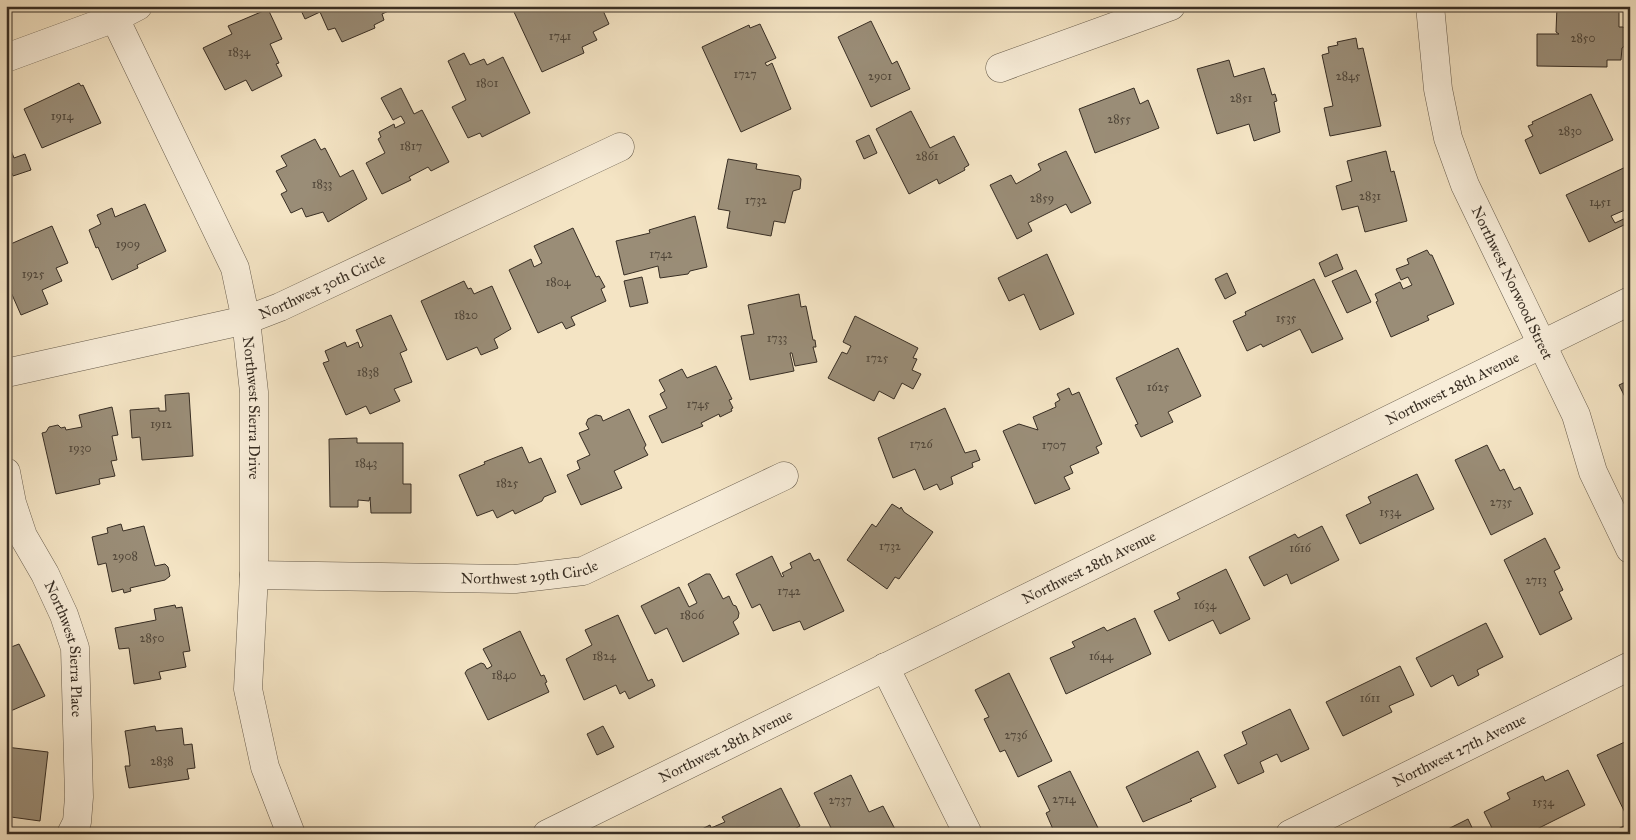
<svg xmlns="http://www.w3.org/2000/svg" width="1636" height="840" font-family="'IM FELL Great Primer',serif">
	<rect width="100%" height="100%" fill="#f4e4c4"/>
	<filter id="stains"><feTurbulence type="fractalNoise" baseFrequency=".004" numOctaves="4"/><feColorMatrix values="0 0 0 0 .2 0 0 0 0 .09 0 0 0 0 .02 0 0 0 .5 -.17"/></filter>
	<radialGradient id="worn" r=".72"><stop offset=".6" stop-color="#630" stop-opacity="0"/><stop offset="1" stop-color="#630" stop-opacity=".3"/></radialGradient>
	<g fill="#9a8d77" stroke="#382e24" fill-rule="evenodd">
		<polygon points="299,6 392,6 393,9 382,14 384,20 374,25 375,28 342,42 335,28 328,30 320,12 305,19"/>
		<polygon points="526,6 601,6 609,24 593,32 597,40 582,47 584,53 542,72 514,12"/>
		<polygon points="1557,6 1619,6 1619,27 1623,27 1630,32 1630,42 1622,48 1621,60 1607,60 1607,67 1537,66 1537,34 1559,34 1556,32"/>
		<polygon points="268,9 282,39 270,44 279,63 276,64 282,76 252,91 246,80 225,90 203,48 232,34 228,26"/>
		<polygon points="871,21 892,64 897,61 910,89 871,107 838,37"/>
		<polygon points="760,24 776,58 765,63 767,66 772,63 791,109 741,132 702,47 749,25 750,28"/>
		<polygon points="1356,38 1358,49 1363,48 1381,126 1330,136 1324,108 1333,106 1322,55 1329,53 1328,47 1338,45 1337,42"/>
		<polygon points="464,53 470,65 484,59 487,65 503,57 530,113 482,137 480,133 468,138 452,107 466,100 448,61"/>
		<polygon points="1229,60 1234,77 1264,68 1272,95 1275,94 1277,101 1274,102 1280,132 1254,141 1249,124 1217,134 1197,69"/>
		<polygon points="79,83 81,86 83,85 101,123 42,148 24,109"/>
		<polygon points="401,88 414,114 422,110 449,162 431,171 428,167 409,177 411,180 382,194 366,163 385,153 378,139 381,137 379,132 394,124 395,128 405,123 401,116 393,120 381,98"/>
		<polygon points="1134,88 1140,104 1148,100 1159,128 1095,153 1079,109"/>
		<polygon points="1591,94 1613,140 1540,174 1525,140 1533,136 1528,126 1533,124 1532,122"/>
		<polygon points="911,111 930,148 954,136 969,165 964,168 965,170 939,184 937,179 909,194 876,129"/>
		<polygon points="869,135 877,153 864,159 856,141"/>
		<polygon points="6,138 14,158 25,154 31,170 13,176 12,173 6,176"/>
		<polygon points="315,139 321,150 325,148 340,177 353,170 367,199 328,222 323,212 306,217 302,208 291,213 281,194 287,191 276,171 287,166 281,156"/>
		<polygon points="1066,151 1091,203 1071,213 1066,204 1028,223 1032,231 1017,239 990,185 1011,175 1016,184 1041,170 1038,164"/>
		<polygon points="1386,151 1391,172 1394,171 1407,221 1365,232 1358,206 1342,210 1336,186 1352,181 1347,161"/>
		<polygon points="728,159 757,164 756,169 799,176 801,179 800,189 793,191 785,223 774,221 771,236 727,228 730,211 718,209"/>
		<path d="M1630,165v57l-41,20 -23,-47zM1625,210l3,7 -13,6 -4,-7z"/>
		<polygon points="145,204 166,251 137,265 138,268 112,280 98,247 96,248 89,230 101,224 97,215 112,208 115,217"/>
		<polygon points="695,216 707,267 690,271 688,274 660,278 658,266 624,275 616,241 650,233 649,230"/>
		<polygon points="52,226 68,263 56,268 62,281 42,290 48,304 21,315 6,281 6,246"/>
		<polygon points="573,228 596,277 599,276 605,287 601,289 606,301 571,317 575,325 566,329 562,322 538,333 509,270 531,259 534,267 542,263 534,246"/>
		<polygon points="1427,250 1430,255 1432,255 1454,304 1427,316 1429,320 1391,337 1376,302 1378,301 1375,294 1400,282 1403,289 1412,285 1408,277 1401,280 1396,269 1409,264 1407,259"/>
		<polygon points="1047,254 1074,314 1040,330 1024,294 1009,301 998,278"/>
		<polygon points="1337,254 1343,269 1325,277 1319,263"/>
		<polygon points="1356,270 1371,302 1347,313 1332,281"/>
		<polygon points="1227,273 1236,293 1225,299 1215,279"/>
		<polygon points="642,277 648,303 630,307 624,281"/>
		<polygon points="1314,279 1343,339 1312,353 1300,329 1263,347 1261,344 1247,351 1233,321 1246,315 1245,312"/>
		<polygon points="464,281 468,289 471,288 474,294 492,286 511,329 494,339 498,348 481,355 477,347 447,360 421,301"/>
		<polygon points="799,294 801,307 806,306 813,340 815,340 816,347 813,347 817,362 795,366 792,353 790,353 794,371 750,380 741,336 754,334 748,305"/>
		<polygon points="391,315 407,350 400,353 412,382 394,389 400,401 370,414 366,406 346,415 323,363 329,361 325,351 345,342 347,347 358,342 360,348 363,346 356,330"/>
		<polygon points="855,316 918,348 913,358 917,359 912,370 921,374 913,389 902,383 894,399 879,391 874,401 828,378 842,352 847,354 851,346 843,342"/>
		<polygon points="1178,348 1201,396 1168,412 1173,422 1141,437 1135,425 1138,424 1116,378"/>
		<polygon points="716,366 732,399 729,400 733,408 731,409 732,411 720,417 719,414 701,423 703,426 662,443 649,416 667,408 660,394 665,391 659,380 682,369 687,378"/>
		<polygon points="1630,380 1630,407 1619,385"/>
		<polygon points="1069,388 1072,395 1079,392 1102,444 1096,447 1099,453 1070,466 1073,473 1064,477 1070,489 1035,504 1003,431 1019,424 1038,430 1033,417 1056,407 1055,403 1060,400 1057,394"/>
		<polygon points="189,393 193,456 142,460 140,437 132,438 130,410 159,408 159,411 166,411 165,395"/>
		<polygon points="112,407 118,435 112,436 117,460 111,461 115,476 99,479 100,484 56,494 42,433 46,432 49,427 58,425 61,428 65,427 66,430 82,427 79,415"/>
		<polygon points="945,408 965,453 976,450 980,460 972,463 973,467 951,477 953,484 940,490 937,484 924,490 915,469 893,478 878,438"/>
		<polygon points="629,409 646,445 644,448 648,455 614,471 622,488 581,505 567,475 580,469 577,461 590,455 579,433 589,429 586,424 588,419 596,415 601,416 603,421"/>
		<polygon points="357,438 357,443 403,443 403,484 411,484 411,513 371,513 370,497 369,501 358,500 358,507 330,507 329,439"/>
		<polygon points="1487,445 1500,471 1504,469 1514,490 1520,487 1533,514 1491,535 1455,460"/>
		<polygon points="522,447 529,463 541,458 556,492 544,497 542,501 515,514 513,510 497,518 493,510 477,516 459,475 485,464 484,462"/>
		<polygon points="1417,474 1434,509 1360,544 1346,515 1371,503 1368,497"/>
		<polygon points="892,504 900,509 901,507 904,512 933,532 899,579 895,577 887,589 847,560 872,524 876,527"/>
		<polygon points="121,524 123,531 144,526 155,566 165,564 168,567 170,576 165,580 130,588 131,591 124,593 123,589 112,592 106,563 98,565 92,537 108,533 107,528"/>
		<polygon points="1322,526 1339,560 1291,584 1287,574 1264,586 1249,557 1295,534 1298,538"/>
		<polygon points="1545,538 1560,568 1554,571 1563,590 1559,592 1572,619 1540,635 1504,560"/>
		<polygon points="810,553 814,561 819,559 844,611 804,630 800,621 773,631 760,604 752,608 736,574 772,556 782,577 784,576 782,573 792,568 790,563"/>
		<polygon points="1226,569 1250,619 1220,634 1213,620 1169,641 1154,611 1180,599 1177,593"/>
		<polygon points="706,574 710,574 723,599 729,596 733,605 736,606 739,613 738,618 733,622 739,634 683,662 667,628 655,634 641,606 679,587 689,607 697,603 688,584"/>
		<polygon points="175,605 176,608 182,607 190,651 183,652 186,667 159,672 161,679 134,684 129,648 119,649 115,628 156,620 154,609"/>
		<polygon points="618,615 648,681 652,679 655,686 629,699 625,691 620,694 616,685 584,700 566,659 592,645 585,630"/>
		<polygon points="1135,618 1151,654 1066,694 1050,658 1075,647 1072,642 1104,627 1107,631"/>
		<polygon points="1486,623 1503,657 1477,670 1479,675 1458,686 1453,675 1431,687 1416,658"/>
		<polygon points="520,631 541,676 544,675 547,682 545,683 549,692 488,720 465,673 467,670 481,663 484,664 487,669 492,666 483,649"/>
		<polygon points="19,644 45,696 6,713 6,649"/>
		<polygon points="1400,666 1414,695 1389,706 1392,712 1343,736 1326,702"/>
		<polygon points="1009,673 1052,761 1018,777 1005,750 1000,752 984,719 989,717 975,690"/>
		<polygon points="1290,709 1309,749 1281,762 1277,754 1260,762 1264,772 1238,784 1224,755 1247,744 1242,732"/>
		<polygon points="155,726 156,731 182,728 184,745 192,744 195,768 187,769 189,779 129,788 125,766 130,766 129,756 125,731"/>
		<polygon points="603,726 614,747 597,755 587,734"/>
		<polygon points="1629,740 1630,741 1630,823 1597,755"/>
		<polygon points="6,747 48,752 40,821 11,817 11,811 6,810"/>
		<polygon points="1198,751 1216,787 1190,799 1192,801 1143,822 1126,787"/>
		<polygon points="1568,770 1585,805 1527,834 1495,834 1484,812 1510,799 1507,793 1543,776 1545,781"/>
		<polygon points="1070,771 1101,834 1055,834 1046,813 1050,811 1038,786"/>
		<polygon points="851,775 869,812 883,806 897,833 834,834 814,793"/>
		<polygon points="781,788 800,826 785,834 700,834 702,833 700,830 710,825 711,828 725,822 722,817"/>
		<polygon points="1468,819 1475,834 1438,834"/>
		<polygon points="1626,825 1630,834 1608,834"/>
	</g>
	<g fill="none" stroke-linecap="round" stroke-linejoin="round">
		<defs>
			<g id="minor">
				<path id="s1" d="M109,6l126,262 11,52 8,72v183l-6,114 17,78 26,67"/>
				<path id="s2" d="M1430,6l8,83 10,49 17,47 111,230 17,57 37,77"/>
				<polyline points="6,58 115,18 138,6"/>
				<polyline points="1000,68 1171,6"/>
				<path id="s3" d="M6,373l240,-53 34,-13 340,-160"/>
				<path id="s4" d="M6,472l6,31 11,33 22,38 19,41 11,33 4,149 -2,25 -6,12"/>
				<path id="s5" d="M254,575l261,4 68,-8 201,-95"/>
				<polyline points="885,667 968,834"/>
				<path id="s6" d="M547,834l1083,-533"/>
				<path id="s7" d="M1290,834l340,-168"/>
			</g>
		</defs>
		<use href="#minor" stroke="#675c4c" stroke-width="29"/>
		<use href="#minor" stroke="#f8edd9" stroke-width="28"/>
	</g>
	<g text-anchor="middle" stroke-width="4.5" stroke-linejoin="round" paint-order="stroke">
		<g font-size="12" fill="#504639">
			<text x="560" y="40">1741</text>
			<text x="1583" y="42">2850</text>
			<text x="239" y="56">1834</text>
			<text x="745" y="78">1727</text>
			<text x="880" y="80">2901</text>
			<text x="1348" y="80">2845</text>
			<text x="487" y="87">1801</text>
			<text x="1241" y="102">2851</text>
			<text x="62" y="120">1914</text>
			<text x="1119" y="123">2855</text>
			<text x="1570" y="135">2830</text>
			<text x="411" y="150">1817</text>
			<text x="927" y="160">2861</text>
			<text x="322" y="188">1833</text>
			<text x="1370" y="200">2831</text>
			<text x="1042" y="202">2859</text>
			<text x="756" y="204">1732</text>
			<text x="1600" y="206">1451</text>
			<text x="128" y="248">1909</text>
			<text x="661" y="258">1742</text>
			<text x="33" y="278">1925</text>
			<text x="558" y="286">1804</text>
			<text x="466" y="319">1820</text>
			<text x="1286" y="322">1535</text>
			<text x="777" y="342">1733</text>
			<text x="877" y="362">1725</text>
			<text x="368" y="376">1838</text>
			<text x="1158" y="391">1625</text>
			<text x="698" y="408">1745</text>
			<text x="161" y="428">1912</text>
			<text x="921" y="448">1726</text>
			<text x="1054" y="449">1707</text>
			<text x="80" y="452">1930</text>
			<text x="366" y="467">1843</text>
			<text x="507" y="487">1825</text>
			<text x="1501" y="506">2735</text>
			<text x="1390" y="516">1534</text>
			<text x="890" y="550">1732</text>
			<text x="1300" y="552">1616</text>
			<text x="125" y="560">2908</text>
			<text x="1536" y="584">2713</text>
			<text x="789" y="595">1742</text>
			<text x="1205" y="609">1634</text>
			<text x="692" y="619">1806</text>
			<text x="152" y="642">2850</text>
			<text x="604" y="660">1824</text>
			<text x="1101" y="660">1644</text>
			<text x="504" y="679">1840</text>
			<text x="1370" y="702">1611</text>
			<text x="1016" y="739">2736</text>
			<text x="162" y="765">2838</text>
			<text x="1064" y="803">2714</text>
			<text x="840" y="804">2737</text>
			<text x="1543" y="806">1534</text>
		</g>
		<g font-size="15" fill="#382e24" stroke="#f8edd9">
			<text dy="5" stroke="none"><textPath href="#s2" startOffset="292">Northwest Norwood Street</textPath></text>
			<text dy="5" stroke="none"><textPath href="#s3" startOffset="329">Northwest 30th Circle</textPath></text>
			<text dy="5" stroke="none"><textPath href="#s6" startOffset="1009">Northwest 28th Avenue</textPath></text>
			<text dy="5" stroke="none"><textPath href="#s1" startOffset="432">Northwest Sierra Drive</textPath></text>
			<text dy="5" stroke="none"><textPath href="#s6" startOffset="604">Northwest 28th Avenue</textPath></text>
			<text dy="5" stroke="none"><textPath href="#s5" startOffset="276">Northwest 29th Circle</textPath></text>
			<text dy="5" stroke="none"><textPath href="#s4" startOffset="189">Northwest Sierra Place</textPath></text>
			<text dy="5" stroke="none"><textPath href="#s6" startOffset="199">Northwest 28th Avenue</textPath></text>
			<text dy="5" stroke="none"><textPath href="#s7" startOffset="189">Northwest 27th Avenue</textPath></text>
		</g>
	</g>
	<rect width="1636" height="840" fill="none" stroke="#f4e4c4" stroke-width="25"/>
	<rect x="8" y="8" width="1621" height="825" fill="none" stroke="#382e24" stroke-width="2.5"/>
	<rect x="12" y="12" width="1611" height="815" fill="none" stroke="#382e24"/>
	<rect width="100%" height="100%" filter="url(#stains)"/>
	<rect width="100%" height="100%" fill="url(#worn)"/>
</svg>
